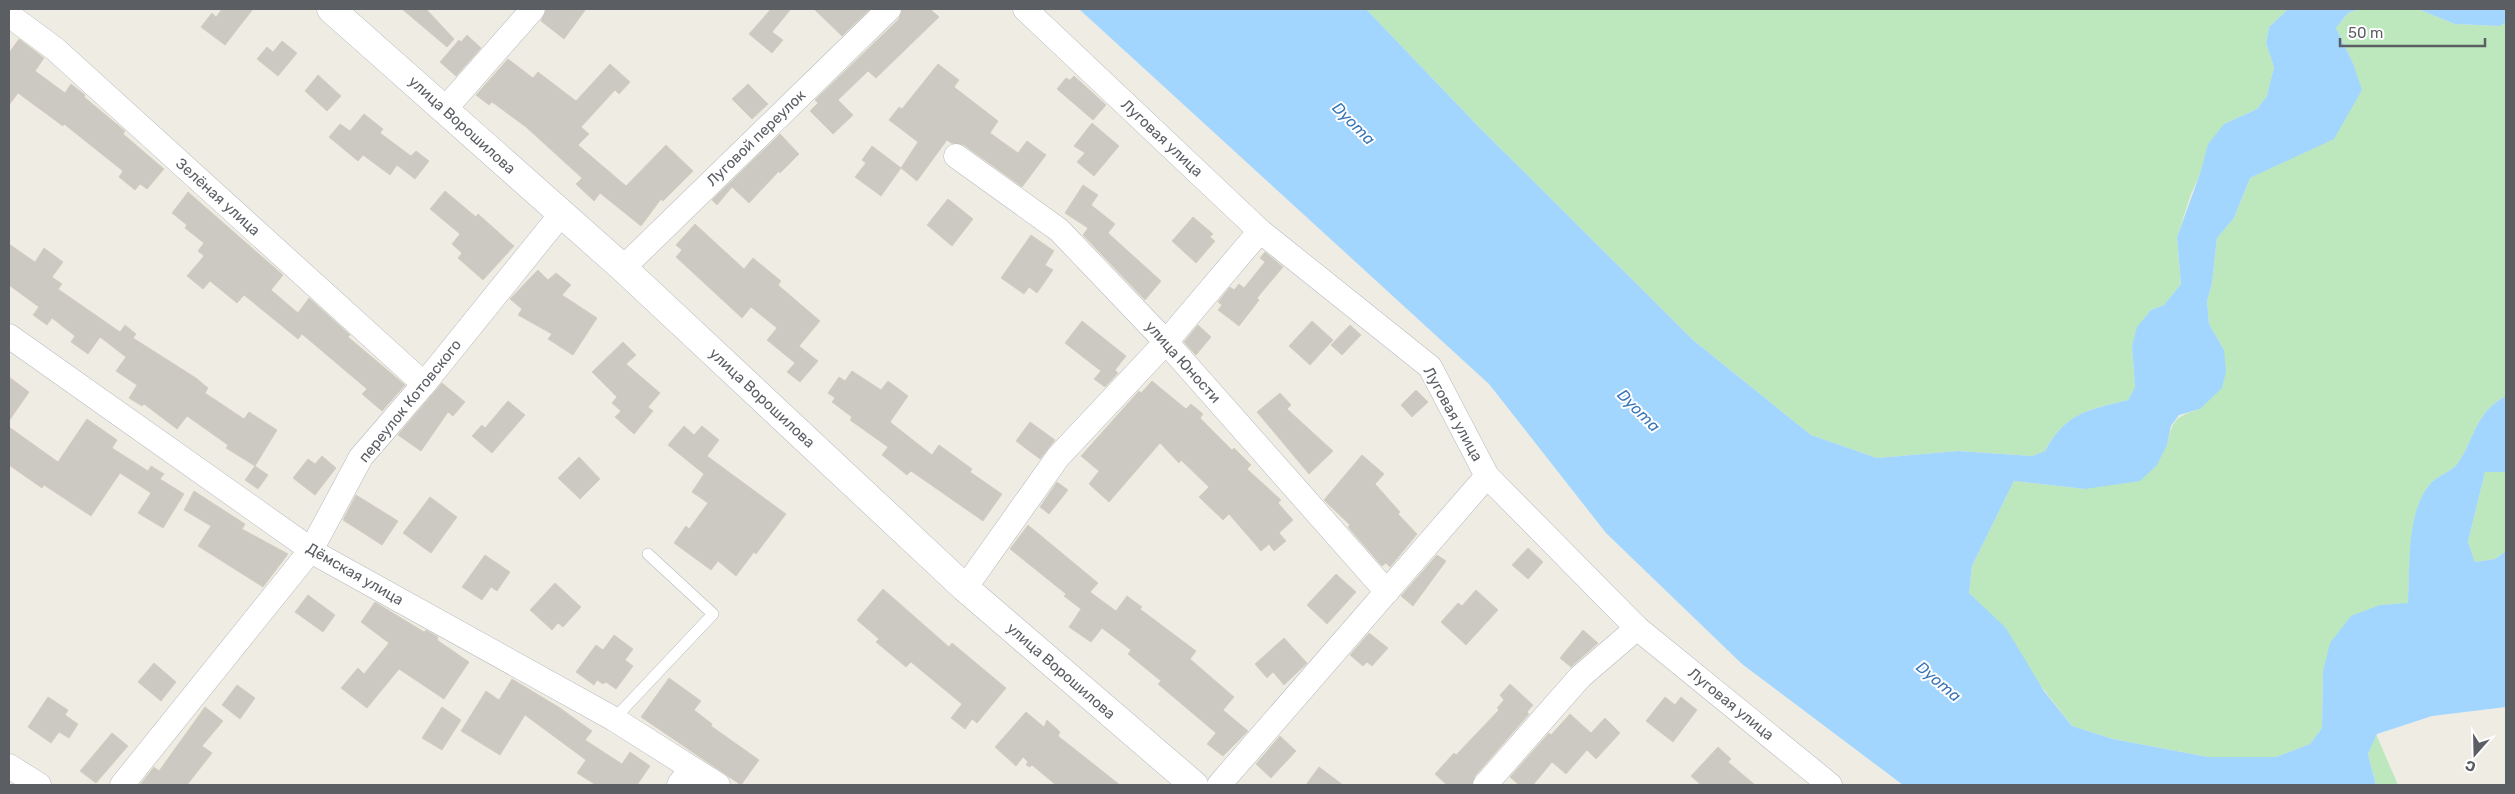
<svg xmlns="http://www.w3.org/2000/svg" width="2515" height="794" font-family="Rubik,sans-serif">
	<rect width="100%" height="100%" fill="#efece3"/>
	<g fill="#bde8be">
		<path d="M1366,9h922l-19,18 -3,16 8,24 -7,29 -10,13 -33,15 -33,70 -14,43 4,47 -17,21 -13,5 -19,36 3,41 -7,13c-39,9 -63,13 -83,51l-13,5 -74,-5 -81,7 -66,-23 -118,-95 -215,-214z"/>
		<path d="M2359,9h59l37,15 45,2 6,-4v374c-31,16 -31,42 -48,67 -7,9 -21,13 -28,21 -23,28 -20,84 -22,120l-28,1 -57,66 -1,57 -12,16 -34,13h-68l-95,-18 -41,-13 -103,-133 3,-27 42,-85 71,8 82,-44c6,-26 8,-28 33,-36l24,-59 -15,-26 -2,-23 5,-18 5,-45 17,-20 16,-40 84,-40 27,-48 -8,-27 -17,-35 12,-15z"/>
		<polygon points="2485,472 2506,472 2506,551 2495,559 2475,562 2468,542"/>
		<polygon points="2376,734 2398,785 2376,785 2368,754"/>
	</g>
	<g fill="#a2d6ff">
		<path d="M1079,9h287l112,117 215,214 118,95 66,23 81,-7 74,5 13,-5c21,-39 43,-41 83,-51l7,-13 -3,-41 5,-19 14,-17 13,-5 17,-21 -4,-47 24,-66 7,-27 16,-20 33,-15 10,-13 7,-29 -8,-24 3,-16 19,-18h71l-11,4 -12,15 17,35 9,27 -28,49 -84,39 -16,40 -17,20 -5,45 -5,18 2,23 15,26 2,22 -4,16 -22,21 -21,6 -8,11 -4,19 -10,20 -17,16 -55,8 -71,-8 -42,85 -3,27 37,35 38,63 28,35 41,13 95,18h68l34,-13 12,-16 1,-57 7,-28 21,-27 29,-11 28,-2c2,-35 -2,-91 22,-119 7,-8 21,-12 28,-21 17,-25 17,-51 48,-67v76h-21l-17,70 7,20 20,-3 11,-8v156l-74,9 -55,18 -9,20 8,31h-473l-161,-121 -136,-131 -117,-149z"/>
		<polygon points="2418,9 2506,9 2506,22 2500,26 2455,24"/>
	</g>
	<g fill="#cbc9c2" stroke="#d4cec1">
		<polygon points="222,9 253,9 225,45 201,27 212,13 216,17"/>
		<polygon points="402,9 426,9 454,39 447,47"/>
		<polygon points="546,9 586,9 564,39 541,21"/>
		<polygon points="771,9 791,9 772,32 783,40 772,53 749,34"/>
		<polygon points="814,9 870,9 842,36"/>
		<polygon points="902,9 930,9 939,17 876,78 868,71 838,100 853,115 833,134 810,111 818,103 815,100 899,19"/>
		<polygon points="467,35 481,48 456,76 440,62 459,40 461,42"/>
		<polygon points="19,39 44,58 35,71 65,93 71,84 85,95 84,97 125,131 123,134 164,169 147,189 140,184 135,190 119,177 123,171 64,124 63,126 18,93 9,105 9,53"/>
		<polygon points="282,41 297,53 278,76 257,59 267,47 273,52"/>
		<polygon points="508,59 533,78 538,72 576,101 610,64 630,82 619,94 615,90 581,127 589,134 578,145 626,186 666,145 693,171 663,201 661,199 641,226 600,193 594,201 576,184 582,178 526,127 492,102 489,105 476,95"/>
		<polygon points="938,64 959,80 954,87 998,121 990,133 1018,153 1027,141 1046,155 1022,187 964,145 951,143 947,140 917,181 901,168 918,142 889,120 899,107 902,109"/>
		<polygon points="318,75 341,96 327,111 305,91"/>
		<polygon points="1074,76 1106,105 1093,120 1057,89 1066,78 1070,80"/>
		<polygon points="748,84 768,104 752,119 732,99"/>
		<polygon points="364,114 383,129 380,133 411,156 416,151 429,161 415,179 397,165 390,175 363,155 358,161 329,137 340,124 350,131"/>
		<polygon points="1092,123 1119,146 1094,176 1077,162 1085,153 1074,146"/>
		<polygon points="780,134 799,154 780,173 779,171 749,203 732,187 717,205 712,200"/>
		<polygon points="872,146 901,168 881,196 855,177 866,163 862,160"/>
		<polygon points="1083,185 1098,195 1091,205 1115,224 1108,233 1161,281 1145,300 1083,235 1088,228 1065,213"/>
		<polygon points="445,191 476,217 478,214 514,246 483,280 458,258 462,253 452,244 460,234 430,209"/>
		<polygon points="188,192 283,275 271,290 298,313 309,298 350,335 348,337 405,385 382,411 362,394 367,389 302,334 298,339 244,295 237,303 210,281 203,289 187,276 204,256 198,251 204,243 185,228 187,225 172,213"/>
		<polygon points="948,199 973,219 952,246 927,225"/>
		<polygon points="1193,217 1213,234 1210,237 1215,241 1196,263 1172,241"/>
		<polygon points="695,224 744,269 753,258 781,281 778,285 820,321 799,346 818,361 800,382 787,372 795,363 767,340 777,328 751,307 742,318 676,257 682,250 676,245"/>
		<polygon points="1031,235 1054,251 1045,265 1053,270 1037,293 1029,287 1024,294 1001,278"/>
		<polygon points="9,244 35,262 44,248 63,262 52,277 62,284 58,289 120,332 125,325 136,334 133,338 196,378 208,388 205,393 244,419 249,412 277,430 255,466 226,448 228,445 187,416 177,429 144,404 142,406 129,398 137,385 116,371 126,357 100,337 88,354 71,342 75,336 52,318 47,325 33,315 39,307 9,285"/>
		<polygon points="1265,252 1283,267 1257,298 1259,300 1239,326 1218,310 1222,305 1218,302 1230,287 1234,290 1239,284 1244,288 1265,262 1260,258"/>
		<polygon points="538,270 548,280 556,273 571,285 562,295 597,318 573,355 548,339 552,334 518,315 522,309 510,299"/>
		<polygon points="1082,321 1126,356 1115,370 1118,373 1105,387 1094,379 1101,371 1065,343"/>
		<polygon points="1312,321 1333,340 1310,365 1289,346"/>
		<polygon points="1198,325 1211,337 1196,355 1184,342"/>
		<polygon points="1350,325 1361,335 1342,355 1331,345"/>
		<polygon points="623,342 636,355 626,364 660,393 648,407 653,411 634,434 615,417 621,411 612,403 617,397 592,372"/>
		<polygon points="852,371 881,390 888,381 908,396 890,422 932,455 939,445 972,469 970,472 1002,494 983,521 911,471 907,475 882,455 888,447 850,420 852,417 832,402 835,398 828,393 839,377 845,381"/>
		<polygon points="9,377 29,392 9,421"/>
		<polygon points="1152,381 1186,409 1191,404 1203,414 1200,418 1232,450 1234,448 1251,465 1247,469 1281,500 1278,503 1293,520 1279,533 1286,541 1274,551 1269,544 1261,551 1229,514 1223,520 1199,497 1209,487 1181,460 1179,463 1160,443 1109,502 1089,484 1099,471 1081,456 1139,391 1141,393"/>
		<polygon points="442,383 465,402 453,416 448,412 421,451 398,435"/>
		<polygon points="1416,390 1428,402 1412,417 1401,405"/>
		<polygon points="1280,393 1291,405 1287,409 1333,451 1309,474 1257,412"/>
		<polygon points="508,401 525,415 492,453 472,436 482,425 485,428"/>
		<polygon points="87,419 117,440 112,448 148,471 151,466 164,474 160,479 184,494 163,528 138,513 151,493 120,473 91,516 44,485 42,488 9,465 9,427 58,462"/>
		<polygon points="1030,422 1055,440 1040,459 1016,441"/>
		<polygon points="684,426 694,435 702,426 719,440 707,456 786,514 756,554 754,552 736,576 718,561 711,570 674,543 686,526 689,529 708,503 692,492 704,474 668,445"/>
		<polygon points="1362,455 1384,474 1375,484 1400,512 1398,514 1417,534 1390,567 1386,563 1382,566 1348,527 1350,525 1324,500"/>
		<polygon points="322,456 336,468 315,495 293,478 308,459 315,464"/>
		<polygon points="579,457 600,479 580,499 558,478"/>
		<polygon points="255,466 268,475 258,489 245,480"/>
		<polygon points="1057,482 1068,490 1049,514 1040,507"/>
		<polygon points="194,491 245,524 242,529 288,554 263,587 198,546 211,526 184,510"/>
		<polygon points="356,495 398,521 382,545 343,520"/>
		<polygon points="430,497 457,517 431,553 403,533"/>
		<polygon points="1028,525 1098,583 1090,592 1116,611 1127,596 1142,607 1140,609 1196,651 1190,659 1234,697 1223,710 1248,731 1223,756 1207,744 1216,733 1158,684 1161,681 1128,654 1131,650 1102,628 1091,642 1069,627 1081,609 1064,596 1066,594 1010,549"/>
		<polygon points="1528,548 1543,562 1528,579 1512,565"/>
		<polygon points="485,555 510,572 497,591 491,587 482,600 462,587"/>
		<polygon points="1437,555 1446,561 1413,606 1401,596"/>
		<polygon points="1336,574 1356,592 1327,624 1307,605"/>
		<polygon points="555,583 581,607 563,627 558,623 552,630 530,610"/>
		<polygon points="883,589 949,647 952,643 1006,688 977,723 972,719 965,729 951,718 962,704 911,662 906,667 876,642 879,639 857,620"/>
		<polygon points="1476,590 1498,610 1466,645 1441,622 1458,603 1462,606"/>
		<polygon points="308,595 335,615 323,632 295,612"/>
		<polygon points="375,602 424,632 426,630 438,637 437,640 469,662 444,699 399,669 367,708 341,688 358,668 364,674 389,643 361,622"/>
		<polygon points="1583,630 1598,643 1571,667 1560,658"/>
		<polygon points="1369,633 1388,648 1372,666 1367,662 1363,666 1350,655"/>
		<polygon points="614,635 633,649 625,660 633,666 616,689 606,682 603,684 597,680 594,685 576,672 596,645 603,650"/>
		<polygon points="1284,638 1307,663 1284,685 1273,672 1267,678 1255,664"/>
		<polygon points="154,663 176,682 161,701 138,682"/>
		<polygon points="669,678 701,701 694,710 712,724 711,726 759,760 741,785 641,717"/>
		<polygon points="512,679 560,708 592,731 585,740 622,764 630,752 650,766 637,785 596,785 577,773 586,760 525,715 500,755 461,731 486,691 499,700"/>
		<polygon points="1510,684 1533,705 1527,712 1529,714 1475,776 1472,785 1447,785 1435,774 1454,753 1456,755 1499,710 1497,708 1504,700 1500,695"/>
		<polygon points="237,685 255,698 240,719 222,705"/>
		<polygon points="48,697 68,710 65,715 78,724 69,738 59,732 51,743 28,727"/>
		<polygon points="1665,697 1675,705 1681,697 1697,710 1673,742 1646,721"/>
		<polygon points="205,707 223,721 202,746 212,753 187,785 140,785 154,767 159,771"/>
		<polygon points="442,707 461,720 442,750 422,738"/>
		<polygon points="1026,712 1044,727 1047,720 1060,732 1058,736 1120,785 1056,785 1032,765 1030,767 1026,765 1028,762 1023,757 1016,766 995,747"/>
		<polygon points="1570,714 1591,733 1605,718 1620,733 1596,759 1587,750 1566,774 1552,762 1533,785 1519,785 1510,777 1549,733 1551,735"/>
		<polygon points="112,733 128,746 96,783 80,771"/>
		<polygon points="1280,736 1296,751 1271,778 1256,764"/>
		<polygon points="1718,747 1731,759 1728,762 1755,785 1701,785 1691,776"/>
		<polygon points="1319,767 1343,785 1306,785"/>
	</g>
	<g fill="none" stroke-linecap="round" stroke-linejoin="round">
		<defs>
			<polyline id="lane" points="614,719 713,614 648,554"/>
			<g id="street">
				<polyline points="1025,9 1260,231 1430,367 1487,476 1637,628 1830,785"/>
				<polyline points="9,15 55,49 424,384"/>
				<polyline points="445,109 533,9"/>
				<polyline points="956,156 1059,230 1166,342 1387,592"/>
				<polyline points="623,268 889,9"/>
				<polyline points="9,336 320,556 614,719 718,785"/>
				<polyline points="965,588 1058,457 1166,342 1260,231"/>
				<polyline points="9,766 39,785"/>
				<polyline points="122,785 311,550 361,457 424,384 562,213"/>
				<polyline points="679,785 691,768"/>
				<polyline points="1219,785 1487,476"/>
				<polyline points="1485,785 1580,677 1637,628"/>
			</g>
			<polyline id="secondary" points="331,9 623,268 965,588 1194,785"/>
		</defs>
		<use href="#lane" stroke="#b5b9be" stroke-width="12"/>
		<use href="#street" stroke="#b5b9be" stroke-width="25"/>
		<use href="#secondary" stroke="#b6bac0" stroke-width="29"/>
		<use href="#lane" stroke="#fff" stroke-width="11"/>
		<use href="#street" stroke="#fff" stroke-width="24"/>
		<use href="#secondary" stroke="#fff" stroke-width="28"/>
	</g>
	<g text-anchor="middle" stroke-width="4" stroke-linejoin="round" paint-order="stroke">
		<g font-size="15" fill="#5b5f64" stroke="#fff">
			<text transform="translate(462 125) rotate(42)" y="5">улица Ворошилова</text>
			<text transform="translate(756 138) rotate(-44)" y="5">Луговой переулок</text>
			<text transform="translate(1162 138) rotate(43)" y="5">Луговая улица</text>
			<text transform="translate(218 197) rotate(42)" y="5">Зелёная улица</text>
			<text transform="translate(1183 362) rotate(48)" y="5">улица Юности</text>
			<text transform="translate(762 398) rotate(43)" y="5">улица Ворошилова</text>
			<text transform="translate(410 401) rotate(-51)" y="5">переулок Котовского</text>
			<text transform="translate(1453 414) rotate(61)" y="5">Луговая улица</text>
			<text transform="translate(355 574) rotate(30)" y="5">Дёмская улица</text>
			<text transform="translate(1061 671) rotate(41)" y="5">улица Ворошилова</text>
			<text transform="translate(1731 704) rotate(39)" y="5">Луговая улица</text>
		</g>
		<g font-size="16" font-style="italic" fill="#3a76b7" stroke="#fff">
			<text transform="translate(1354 123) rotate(45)" y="6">Dyoma</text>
			<text transform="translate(1639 410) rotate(45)" y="6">Dyoma</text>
			<text transform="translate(1939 681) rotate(40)" y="6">Dyoma</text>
		</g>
	</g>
	<rect width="2515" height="794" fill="none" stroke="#5b5f64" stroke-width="20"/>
	<g transform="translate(2475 754) rotate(200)" stroke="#ffffff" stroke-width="4" paint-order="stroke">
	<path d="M0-4L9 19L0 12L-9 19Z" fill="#5b5f64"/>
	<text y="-8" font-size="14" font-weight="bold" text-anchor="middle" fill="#5b5f64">С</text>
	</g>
	<path d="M2340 38v8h145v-8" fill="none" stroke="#5b5f64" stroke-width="2.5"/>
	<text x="2348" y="38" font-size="15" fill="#5b5f64" stroke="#ffffff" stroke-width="4" paint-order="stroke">50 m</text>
</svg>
